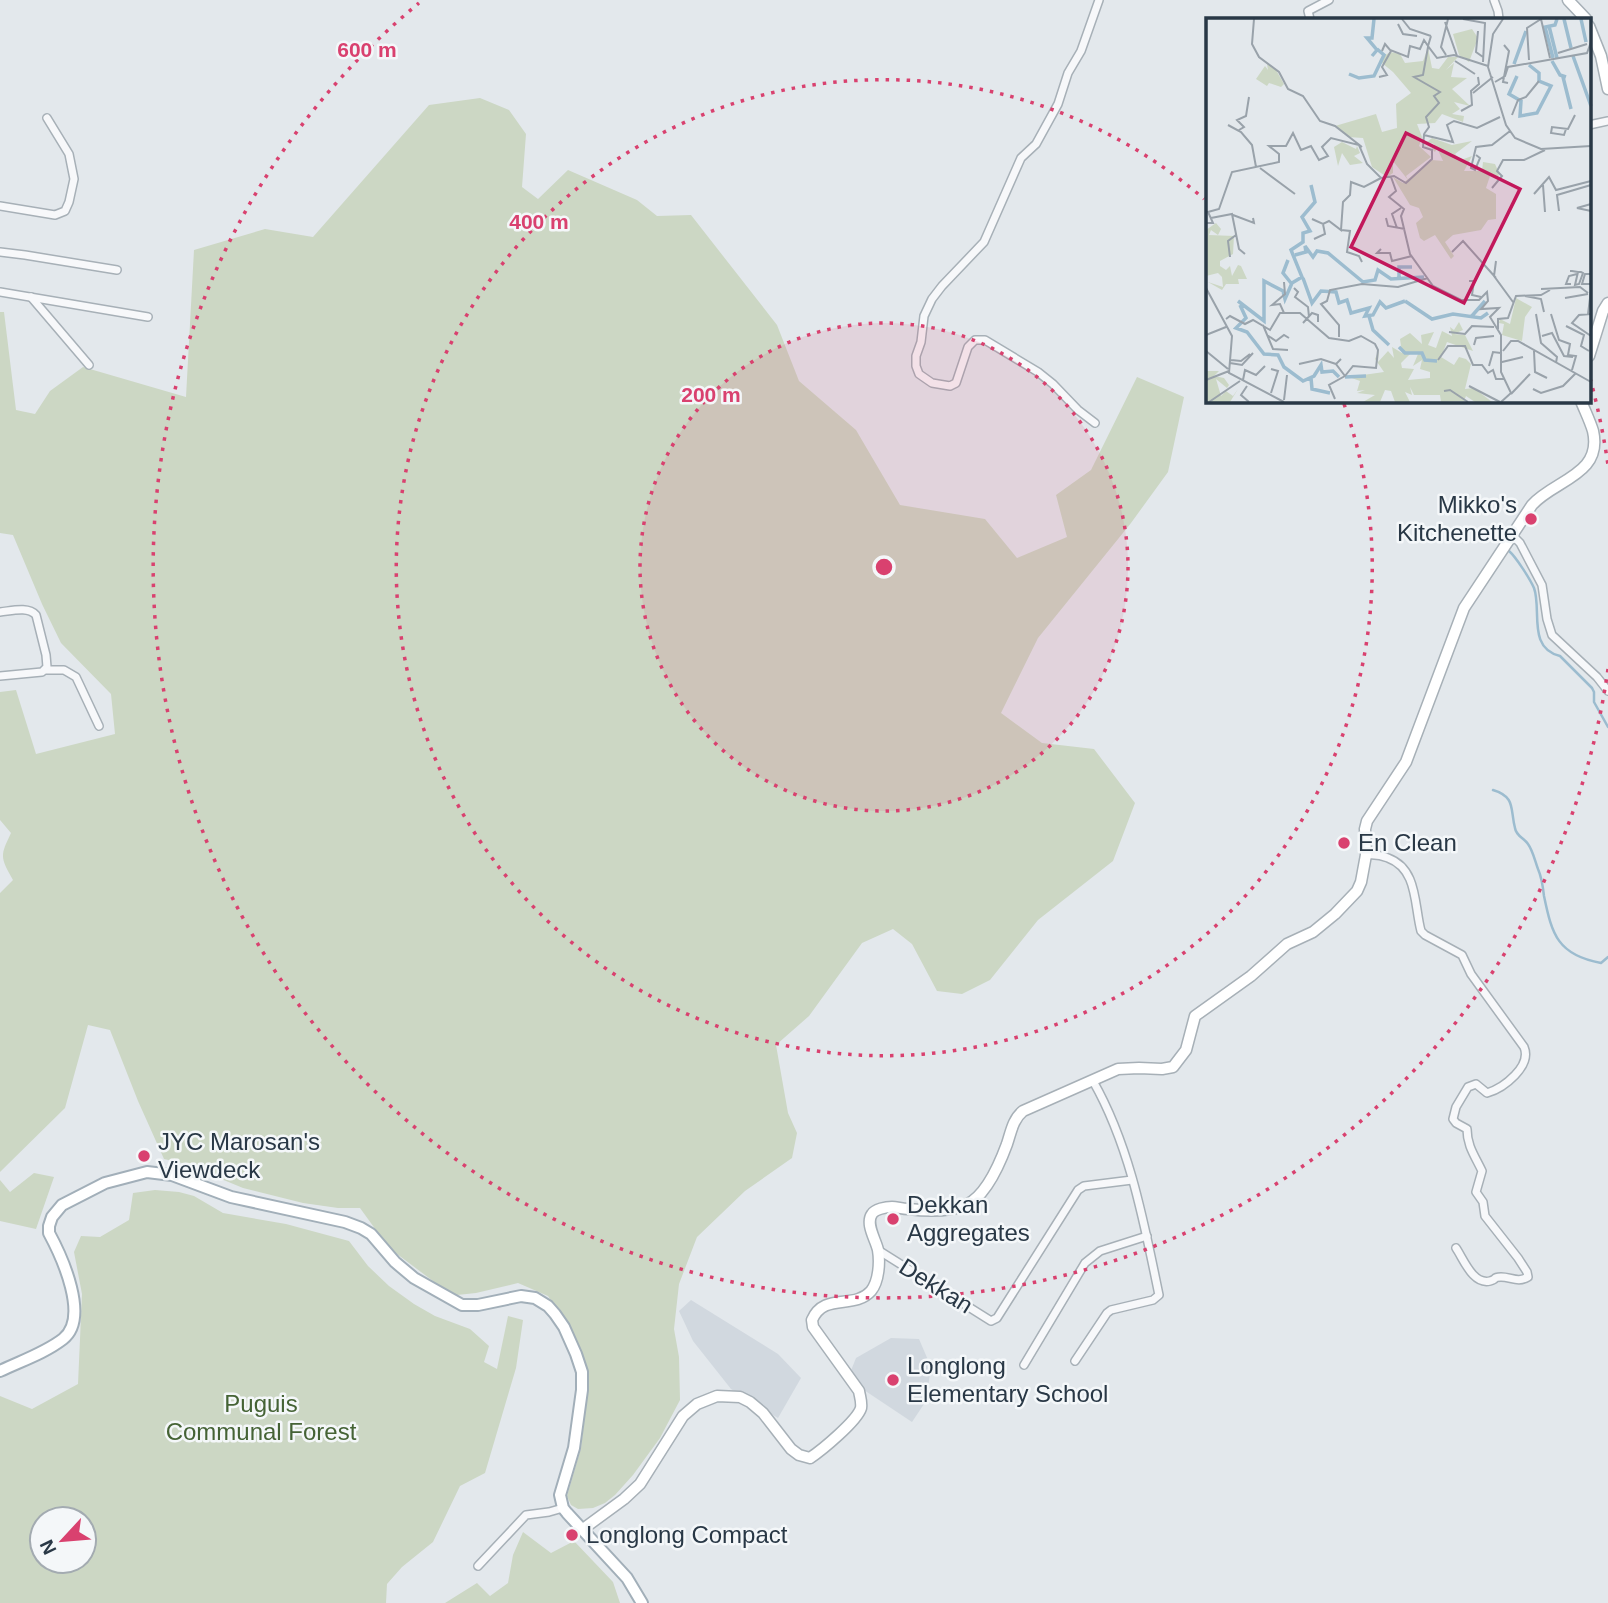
<svg xmlns="http://www.w3.org/2000/svg" width="1608" height="1603" font-family="Helvetica,sans-serif">
	<rect width="100%" height="100%" fill="#e3e8ec"/>
	<g fill="#d1d8df">
		<polygon points="691,1300 778,1354 801,1378 778,1418 731,1389 693,1341 679,1311"/>
		<polygon points="891,1338 919,1339 931,1367 926,1401 912,1422 861,1388 850,1373 856,1358"/>
	</g>
	<g fill="#ccd7c4" fill-rule="evenodd">
		<path d="M480,98l29,12 17,24 -4,53 16,12 30,-29 69,30 20,16 34,-1 86,110 22,56 57,49 44,75 85,14 32,39 50,-21 -11,-42 35,-25 46,-93 47,20 -16,75 -37,51 -93,115 -37,75 41,30 52,6 41,54 -22,58 -75,59 -48,60 -28,14 -25,-3 -25,-47 -19,-15 -31,14 -53,73 -33,29 12,68 9,20 -5,25 -47,33 -48,46 -18,47 -5,45 5,28 1,43 -20,38 -27,37 -18,20 -10,8 -12,5 -15,1 -7,-4 -4,-9 14,-48 4,-35v-46l-12,-33 -25,-38 -30,-13 -42,10 -19,2 -20,-11 -48,-36 -29,-40h-22l-35,-5 -60,-15 -29,-12 -14,-9 -36,-8 -26,-58 -28,-71 -22,-5 -23,83 -65,64v-279l13,-13c-13,-23 -13,-24 -2,-47l-11,-13v-128l16,-2 20,64 79,-20 -4,-40 -50,-51 -19,-39 -29,-69 -13,-2v-221h4l12,98 19,4 15,-23 33,-24 103,30 8,-147 71,-21 48,8 116,-132z"/>
		<polygon points="34,1173 54,1177 36,1229 0,1221 0,1180 10,1192"/>
		<path d="M155,1190l24,2 15,4 29,17 63,11 63,17 19,25 21,20 25,18 21,12 35,13 19,17 -5,16 13,7 11,-53 15,4 -7,48 -31,105 -25,13 -27,56 -31,25 -15,17 -1,19h-386v-207l32,13 46,-25 4,-90 -8,-42 7,-16 19,1 29,-17 4,-27zM42,1519h42v42h-42z"/>
		<polygon points="523,1532 551,1553 574,1541 613,1582 620,1603 445,1603 477,1583 490,1596 508,1583 513,1555"/>
	</g>
	<g fill="none" stroke-linecap="round" stroke-linejoin="round">
		<g stroke="#9cbccf" stroke-width="2.5">
			<path d="M1509,551c7,6 21,28 25,37 8,22 -7,60 26,68l32,32 2,4v10l14,25"/>
			<path d="M1493,790c23,7 17,19 22,38 1,8 9,10 13,16 5,7 7,17 10,25 4,9 5,18 6,27 8,39 14,59 57,67l7,-6"/>
		</g>
		<defs>
			<g id="minor">
				<polyline points="1494,0 1498,11 1499,19"/>
				<polyline points="1310,19 1308,11 1329,0"/>
				<polyline points="1589,125 1608,121"/>
				<polyline points="0,206 55,215 65,211 69,202 74,179 69,154 47,118"/>
				<polyline points="0,252 25,255 117,270"/>
				<polyline points="0,292 148,317"/>
				<polyline points="31,297 89,365"/>
				<polyline points="1095,423 1078,410 1053,384 1038,372 985,340 975,340 968,347 956,383 950,386 932,383 919,374 916,366 916,356 921,342 924,316 932,299 942,286 984,242 1021,158 1036,144 1058,104 1068,73 1081,51 1099,0"/>
				<polyline points="1512,535 1520,543 1542,585 1547,619 1552,635 1597,677 1608,691"/>
				<path d="M0,612c11,-1 28,-6 36,3l10,40 1,12 -5,5 -42,4"/>
				<polyline points="45,670 64,670 76,677 99,726"/>
				<path d="M1366,855c8,-1 15,0 22,3 30,11 26,47 33,73l4,4 37,20 9,19 53,73c8,19 -20,41 -37,46l-11,-9 -8,3 -12,20 -3,12 3,4 11,6c0,17 8,27 15,42l-6,21 7,10 2,14 33,42 9,14 1,5c-10,6 -17,0 -27,0 -9,0 -3,2 -11,4 -17,4 -26,-21 -34,-33"/>
				<polyline points="878,1250 991,1321 997,1318 1078,1190 1084,1186 1132,1180"/>
				<path d="M1075,1361l32,-48 4,-3 42,-10 6,-5c-15,-72 -29,-149 -66,-214"/>
				<polyline points="1024,1365 1085,1263 1100,1251 1147,1236"/>
				<polyline points="478,1566 526,1515 549,1512 563,1508"/>
			</g>
			<g id="secondary">
				<polyline points="1568,0 1586,19"/>
				<polyline points="1589,26 1601,56 1608,89"/>
				<polyline points="1589,356 1603,311 1608,303"/>
				<path d="M583,1529l41,-30 16,-15 43,-68 14,-12 20,-8 23,1 10,5 13,11 28,36 8,6 11,3c12,-8 47,-37 51,-50 1,-6 -1,-11 -2,-17l-46,-64 -1,-7c12,-28 42,-10 59,-29 8,-10 9,-29 7,-41 -2,-10 -13,-26 -6,-36 3,-5 14,-7 20,-7 5,0 10,2 16,2 17,2 41,3 58,-4 20,-9 34,-42 41,-61 4,-12 6,-25 16,-33l95,-42 21,-1 23,1 11,-2 13,-17 9,-34 56,-40 36,-32 26,-12 22,-18 22,-23 4,-9 5,-27 -1,-26 2,-8 39,-59 58,-154 68,-103c22,-25 71,-30 61,-74 -3,-10 -8,-20 -12,-30"/>
			</g>
			<path id="primary" d="M0,1371c21,-10 45,-18 63,-32 27,-21 -1,-82 -14,-106v-7l3,-9 10,-12 43,-22 42,-11 25,3 59,22 114,25 16,6 10,6 24,28 19,16 48,27h16l43,-9 14,2 13,8 7,8 9,13 12,27 6,18v18l-8,58 -14,47 3,13 4,5 60,65 15,25"/>
		</defs>
		<use href="#minor" stroke="#a7b0b7" stroke-width="10"/>
		<use href="#secondary" stroke="#a7b0b7" stroke-width="13"/>
		<use href="#primary" stroke="#a2afb9" stroke-width="14"/>
		<use href="#minor" stroke="#f7f8fa" stroke-width="7"/>
		<use href="#secondary" stroke="#fff" stroke-width="10"/>
		<use href="#primary" stroke="#fff" stroke-width="10"/>
	</g>
	<circle cx="884" cy="567" r="244" fill="#d9416f" fill-opacity=".12"/>
	<g fill="none" stroke="#d9416f" stroke-width="3.5" stroke-dasharray="3.5 7">
		<circle cx="884" cy="567" r="244"/>
		<path d="M1344 404A488 488 0 1 1 1204 199"/>
		<path d="M1608 669A731 731 0 1 1 419 3M1590 378A731 731 0 0 1 1608 465"/>
	</g>
	<g fill="#d9416f" stroke="#f4f7f9" stroke-width="2.5">
		<circle cx="1531" cy="519" r="7"/>
		<circle cx="1344" cy="843" r="7"/>
		<circle cx="144" cy="1156" r="7"/>
		<circle cx="893" cy="1219" r="7"/>
		<circle cx="893" cy="1380" r="7"/>
		<circle cx="572" cy="1535" r="7"/>
	</g>
	<g text-anchor="middle" stroke-width="5" stroke-linejoin="round" paint-order="stroke">
		<g font-size="24" fill="#293846" stroke="#f4f7f9" text-anchor="start">
			<text x="1517" y="513" text-anchor="end">Mikko's<tspan x="1517" dy="28">Kitchenette</tspan></text>
			<text x="1358" y="851">En Clean</text>
			<text x="158" y="1150">JYC Marosan's<tspan x="158" dy="28">Viewdeck</tspan></text>
			<text x="907" y="1213">Dekkan<tspan x="907" dy="28">Aggregates</tspan></text>
			<text x="907" y="1374">Longlong<tspan x="907" dy="28">Elementary School</tspan></text>
			<text x="586" y="1543">Longlong Compact</text>
		</g>
		<g font-size="24" fill="#293846" stroke="#f4f7f9">
			<text transform="translate(936 1286) rotate(32)" y="8">Dekkan</text>
		</g>
		<g font-size="24" fill="#456335" stroke="#f4f7f9">
			<text x="261" y="1412">Puguis<tspan x="261" dy="28">Communal Forest</tspan></text>
		</g>
	</g>
	<g transform="translate(1206 18)">
		<rect width="385" height="385" fill="#e3e8ec"/>
		<path d="M266,11l6,9 -9,24 -10,-7 -6,-21zM222,30l4,20 7,1 9,-12h10l-12,13 8,-7 -3,14 16,1 -15,11 18,17 -16,-4 6,7 -8,5 12,2 -1,6 -21,-8 -7,9 -18,1 5,13 -3,9 12,11 -25,19 2,4 -15,-19v12l-6,4 -15,-10 -9,-29 -15,-1 -13,-11 41,-12 6,18 15,-4 -1,-24 15,-11 -18,-21 -11,-9 -3,3 1,-7 10,-7 10,2 5,9 18,-2zM61,46l9,6 8,14 -3,3 -12,-4 -2,3 -11,-7 9,-13 3,4zM226,120l20,7 20,-4 -17,13 6,6 11,-4 -8,15h18l1,-9 12,2 4,9 -1,5 -8,-2 -4,12 10,6v25l-8,1 -7,10 -28,5 -8,7 9,14 -3,3 -16,-24 -11,6 -4,-3 -4,-15 7,-6 -4,-9 -9,-3 -17,-28 10,6 29,-23 11,1 -6,-13 -2,4 -3,-3 2,-5 -7,-2zM136,124l14,7 1,-3 3,7 -6,3 9,7 -13,2 -8,-12 -4,13 -4,-19zM10,205l5,6 -3,6 -7,-5 -2,5 25,1 -1,18 -13,7v5l6,4 4,-4 2,10 6,-11 3,1 6,13h-9l1,5h-13l-4,6 -14,-8 15,5 -1,-10 -4,-4 -12,3v-46zM310,280l16,9 -7,10 -3,24 -20,-6 2,-11 -5,-1 1,-4 10,5zM253,304l4,8 -9,4 11,1 8,16 -26,-9 -6,15 13,8 5,-8 7,2 5,5 -6,25 9,-1 18,14h-17l-9,-6 -2,5 -23,1 -1,-7h-26l-4,-8 2,8 -7,-3 5,10h-15l-4,-11 -6,-1 -5,12h-17l12,-7 -18,-2 8,-3 -8,1 3,-10 -11,-4 35,-5 -9,-13 4,-9 -1,12 10,-11 6,7 -2,-11 10,6 -2,-14 10,-6 12,11 -1,-9 13,-3 -6,13 8,3 6,-17 10,5 -2,-9 4,3zM205,335l7,1 -5,12 9,-6 -2,9 10,3v6l-22,2 6,-11 -12,-1 -1,-5zM0,353h13l-5,5 10,2 5,7 -2,3 -11,-9 5,17 5,-5 7,5 5,-7 -8,13h-24z" fill="#ccd7c4" fill-rule="evenodd"/>
		<path fill="none" stroke="#9cbccf" stroke-width="3.5" d="M358,1l7,29M375,1l5,23M343,8l8,32M166,38l5,-6 -10,-12h5l2,-19M367,38l18,50M347,40l-8,-31 10,-2 2,-6M346,43l8,14 6,2M308,46l12,-33M143,56l10,4 15,-2 10,-21 -7,-6M311,58l-8,18 12,7 -1,15 17,-3 14,-27 -12,-5v-8l-10,-8M357,59l8,32M89,237l11,-3 -1,-6 8,11 4,-6 11,2 35,29 12,-2 3,-10 13,9 33,-2M82,242l-5,13 8,10M193,259v-10h13M97,260l9,25 9,-12 15,1 3,11 8,-3 4,13 18,-5 -4,8 8,-1 7,-13 6,6 19,-7M32,283l26,20v-40l19,10 2,8 7,-16 10,-6 -11,-27 12,-8v-9l7,-2 -8,-14 13,-15 -4,-17M199,283l27,18 21,-5 28,4 7,-5M34,287l6,13 -10,10 11,4 17,22 14,1 6,12 19,14 11,-5 7,-11 1,7 11,-1 6,6M163,298l4,14 16,15M265,299l14,-16M193,329l6,6h17l3,7 12,1M139,359l21,-1M105,360l1,11 18,4"/>
		<path fill="none" stroke="#99a2aa" stroke-width="2" d="M48,1l-2,25 7,13 20,15 9,17 15,7 17,25 15,5 27,21M196,1l8,10 21,7M257,1l22,4 -2,39M297,1l-10,15 -5,33 18,58 9,13 26,11 50,-3M335,1l9,39M239,4l12,34M192,6l5,10 14,2M272,13l-2,21 7,5M225,18l-3,10 9,12 17,-3 34,11M298,27l5,6 -6,31 5,1M176,33l3,-7 5,6 18,7 2,-11 10,3 4,-9 4,6M352,35l29,-9M240,37l-5,-8 7,-28M323,42l-2,-32 14,-9M249,43l20,13M173,59l8,-2 -5,-8 9,-16M289,64l10,-6 3,-9 79,-14 4,-11M267,75l20,-16M255,93l11,-6 -1,-14 8,-7 -1,-7M306,97l6,-15 8,-3 13,-16M22,107l13,7 11,13 4,22M360,111l-2,6 -13,-2 1,-6 16,2 7,-14M33,112l5,-3 -7,-7 9,-4 3,-19M218,116l5,-7 -3,-10 13,-14 -5,-7 6,-4 -26,-15 9,-2 5,-28M270,137l4,3 -5,12 -4,-2 5,-21 16,-2 18,-14M54,150l35,26M185,159l5,14 -7,6 15,12 -3,7 9,38 23,32 28,14h18l8,-8 1,9 -7,8 18,-1 -9,9 11,18v37l10,21 -10,9M337,167l2,27M286,170l10,-12 -5,-5 6,-11h21l21,-10M328,176l15,-17 7,13 35,-9M385,186l-14,4 14,3M353,193l-2,-16 34,-10M27,197l21,8 -1,-5M5,200l21,-4 7,35 6,5M180,200l2,8 17,3M106,201l11,5 6,-3 12,9 2,-28 7,-7 1,-13 13,5 17,-9M0,205h7l-5,-11 11,-3 13,-37 47,-10v-8l-10,-8h17l7,-13 8,17 10,-4 8,14 9,-4 -6,-9 9,-9 28,7 8,19 14,14 13,-2 12,7 26,-24v-9l-9,-3 1,-12 29,7 -6,-17 7,-4 23,7 23,-11M191,210l-5,-14 9,-6M135,212l9,1 -3,21 12,4 3,6M108,221l11,-5 -2,-10M175,231l-4,4h13l2,8 20,-5M246,234l11,-11 33,37M24,239l-2,-16 8,-6M290,243l-2,15 19,26M364,253h2l6,1h3l2,1 -4,11 -4,1 3,-13M385,256h-6l-3,10h9M263,263h5l-2,14 9,2M365,266h-5l3,-8 8,-2M0,270l26,48 -3,37 55,29M88,270l4,4 -3,5 13,10 1,10M335,271l39,-2 8,6M319,278l16,3 3,13M359,280l23,-4M78,295l-4,-9 -8,1 13,-11 -1,-12M330,296l5,29 16,14 -1,6M345,296l8,26 11,4 -2,11 8,1 -4,14M382,296l3,-24M385,296l-12,1 -7,8 19,13M20,301l4,-3 15,8 8,-4 17,10 10,-17h20l29,25 20,3 12,-5 14,8 3,6 -2,18 -23,-2 -8,10M97,305l9,-10 6,2v7M57,307l10,24 15,1M360,308l18,9 -3,11 8,5M292,311v-10l10,-1 8,-22 25,-1 9,-5M243,314l16,2 7,-8 22,1M0,317l20,-8M61,317l9,6 8,-6 5,3M336,318l10,-3 12,23 9,1M133,319v-12l-18,-21 6,-3 3,-11 32,-6 36,3 30,-9M268,327l2,-7 18,-2M0,333l22,18M297,333l8,-10h7l73,41M328,333l1,21 12,6M135,341l-5,5 9,12M25,342l10,1 9,-7M232,342l10,-14h17l8,19h9l6,8 5,-3 3,9h8M296,344l21,-5M24,345l12,2 11,-12M93,346l22,-5 15,5M283,348l4,-14 8,1M65,351l7,2 -7,22M0,362l23,-9M37,362l2,-10 11,5 9,-9M41,368l-6,9 8,7M263,368l31,16M327,371l8,4 22,-7 13,-13M238,373l6,-1 18,12M305,376l19,-20M129,381l-6,-14 16,-9M78,382l3,-25M3,384l31,-21"/>
		<path fill="#c2185b" fill-opacity="0.15" stroke="#c2185b" stroke-width="3.5" d="M200,115l114,56 -56,114 -113,-56z"/>
		<rect width="385" height="385" fill="none" stroke="#293846" stroke-width="3.5"/>
	</g>
	<circle cx="884" cy="567" r="10" fill="#d9416f" stroke="#f4f7f9" stroke-width="3.5"/>
	<g font-size="21" text-anchor="middle" font-weight="bold" fill="#d9416f" stroke="#f4f7f9" stroke-width="5" stroke-linejoin="round" paint-order="stroke">
		<text x="367" y="57">600 m</text>
		<text x="539" y="229">400 m</text>
		<text x="711" y="402">200 m</text>
	</g>
	<g transform="translate(63 1540) rotate(244)"><circle r="33" fill="#f4f7f9" stroke="#a3abb1" stroke-width="2"/>
	<path d="M0-5L12 26L0 18L-12 26Z" fill="#d9416f"/>
	<text y="-10" font-size="19" font-weight="bold" text-anchor="middle" fill="#293846">N</text>
	</g>
</svg>
